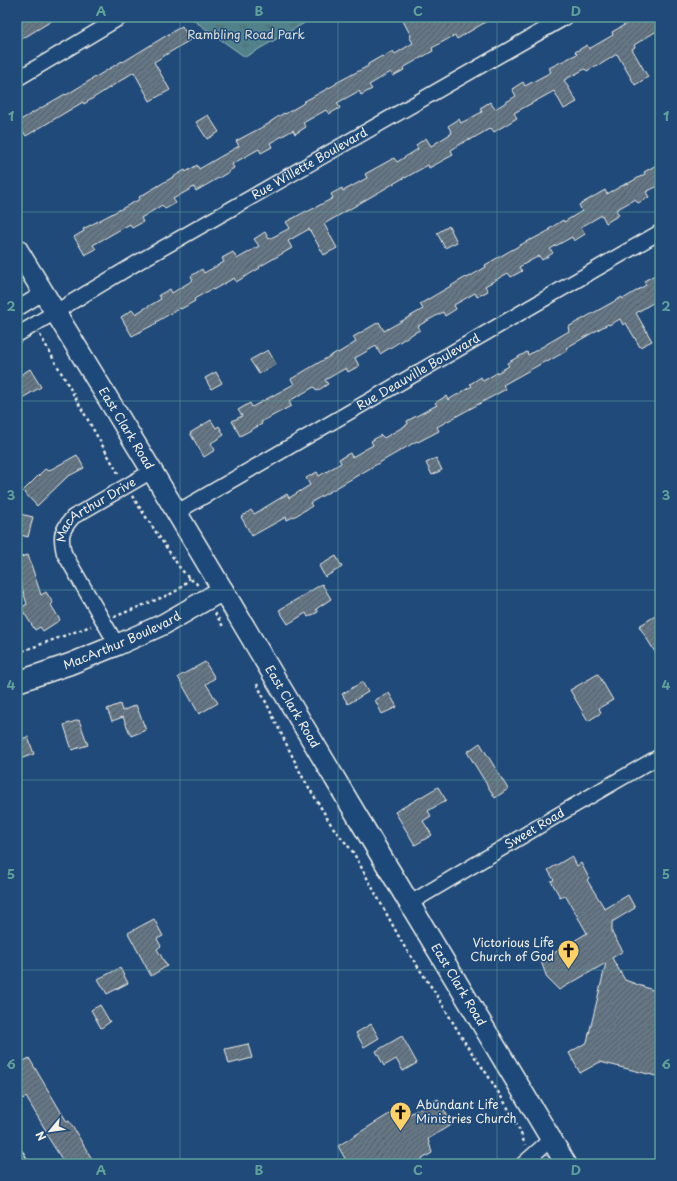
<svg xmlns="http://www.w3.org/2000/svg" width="677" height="1181" font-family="'Playpen Sans',sans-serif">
	<defs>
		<pattern id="park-tufts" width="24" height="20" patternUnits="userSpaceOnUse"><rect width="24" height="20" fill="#51818a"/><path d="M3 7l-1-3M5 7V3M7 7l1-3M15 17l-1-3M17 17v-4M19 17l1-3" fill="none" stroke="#4d676b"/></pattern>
		<pattern id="building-hatch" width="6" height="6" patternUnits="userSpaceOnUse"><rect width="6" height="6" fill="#657685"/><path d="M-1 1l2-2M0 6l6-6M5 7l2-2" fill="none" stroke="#575f66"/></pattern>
	</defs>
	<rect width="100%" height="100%" fill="#1f4a7a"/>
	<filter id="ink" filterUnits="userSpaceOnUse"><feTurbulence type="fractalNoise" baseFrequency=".025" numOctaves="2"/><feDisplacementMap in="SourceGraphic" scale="8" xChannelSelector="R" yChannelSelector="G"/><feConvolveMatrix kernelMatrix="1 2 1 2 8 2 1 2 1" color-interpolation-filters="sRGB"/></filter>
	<g filter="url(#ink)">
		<polygon fill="url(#park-tufts)" stroke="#a2b9b9" points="189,17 315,17 245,57"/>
		<g fill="url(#building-hatch)" stroke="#f4f1e8">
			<polygon points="26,17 58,17 17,42 17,23"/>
			<polygon points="401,17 494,17 457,39 455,35 432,48 433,51 403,68 404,70 393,76 391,72 369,85 372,89 361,95 359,91 337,103 340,108 329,114 326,110 303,123 306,127 295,134 293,130 270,143 272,147 261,153 259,149 232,164 234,168 229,171 229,172 196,191 194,187 173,199 176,203 165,209 162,205 141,218 143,222 132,228 130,224 93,245 96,249 85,255 74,237 84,231 83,229 140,199 139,197 185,170 186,172 197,165 199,169 239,146 236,141 270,123 270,122 284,113 285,114 304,103 303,102 336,84 336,83 368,66 368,64 382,56 383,57 393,51 395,54 413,43 410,38 411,36"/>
			<polygon points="644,17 660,17 660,29 634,45 635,47 632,49 648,77 635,85 617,54 598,66 597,65 587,71 585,69 564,80 577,102 564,109 554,91 514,113 517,118 494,132 491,128 470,140 469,139 451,150 453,155 429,168 428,165 405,178 405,177 324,224 337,248 324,255 309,229 288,241 292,248 259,267 260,268 236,282 234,278 213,290 212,289 194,299 195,301 181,309 180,308 156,322 157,323 132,336 121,317 132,310 135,314 161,299 159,295 170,289 172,293 193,280 191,276 202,269 204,273 224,262 222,258 233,252 237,259 259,246 254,239 265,232 269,239 290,228 286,222 301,214 306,211 307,212 333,198 331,194 342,188 343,191 367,178 365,174 394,158 397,162 418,149 416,145 426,138 431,146 452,133 448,126 459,119 461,123 482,112 480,108 490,102 495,109 516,96 512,89 523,82 525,86 551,72 549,68 577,54 575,52 587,45 589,49 613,35 612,32 633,20 635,23"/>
			<polygon points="182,26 190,40 154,62 170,90 150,101 134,72 84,104 83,102 26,136 17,122 65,94 66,95 122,61 123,62"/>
			<polygon points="208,115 219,132 207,139 196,122"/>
			<polygon points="660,163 660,185 646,192 649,197 638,203 635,199 616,210 619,215 606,223 602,215 581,227 585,234 574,241 572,237 550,249 553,253 542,260 539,256 519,267 522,271 511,277 508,273 485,286 488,291 477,297 475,293 454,305 456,309 445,316 443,312 418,326 420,330 414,333 380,354 376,346 355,358 359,366 348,372 346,368 325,380 328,384 317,391 314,387 289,401 291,406 261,422 262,424 240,436 232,421 242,416 238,410 250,403 252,407 294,384 291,379 337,352 338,353 356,342 353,337 379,322 384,331 423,309 420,304 466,277 467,278 486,267 485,265 531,239 531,240 550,230 549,229 563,220 564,222 582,211 579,205 605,190 607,194 627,183 627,184 645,174 644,172"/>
			<polygon points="449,226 457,242 445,248 437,233"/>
			<polygon points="655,275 660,283 660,298 656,300 656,301 636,313 652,341 640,347 626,323 623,325 620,319 609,325 608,324 566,348 568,350 547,362 546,361 503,385 506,389 437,427 439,431 418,442 417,441 310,503 312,506 297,515 287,520 286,517 252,536 241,517 251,510 254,514 287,494 289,498 310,485 306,478 317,472 319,476 341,463 339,459 350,453 352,457 373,445 371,441 381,435 384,438 408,424 407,421 437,405 435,403 446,396 448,400 472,386 470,384 481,377 483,381 509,366 507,363 527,352 528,355 569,331 568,327 622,297 623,299 646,285 644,281"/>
			<polygon points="268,350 276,364 259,374 250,360"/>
			<polygon points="30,369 41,387 17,401 17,377"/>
			<polygon points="216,372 222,383 211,389 205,378"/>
			<polygon points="211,420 216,428 219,426 224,435 211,443 215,450 204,457 190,433"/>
			<polygon points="77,455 84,468 67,477 37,506 23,491 45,469 48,471"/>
			<polygon points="436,458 442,470 432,475 426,463"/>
			<polygon points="20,514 33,517 28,537 17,534 17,527"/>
			<polygon points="28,555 41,595 46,592 53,603 51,605 60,620 43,631 40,627 35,630 21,608 27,604 17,572 17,558"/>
			<polygon points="336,556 342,567 325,577 319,566"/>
			<polygon points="322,584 331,599 316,609 318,612 308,617 306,613 288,624 279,610"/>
			<polygon points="660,613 660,660 639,626"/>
			<polygon points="205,662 215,678 206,684 218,703 199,714 178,677"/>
			<polygon points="598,674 613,700 599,708 601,713 588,721 570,690"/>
			<polygon points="362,682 368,692 348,704 342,694"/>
			<polygon points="389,693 397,707 382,714 375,700"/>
			<polygon points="120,704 122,711 136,705 146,730 131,736 123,717 112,721 107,709"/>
			<polygon points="79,720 88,745 72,750 64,725"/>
			<polygon points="28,737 34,754 17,760 17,740"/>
			<polygon points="480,743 508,789 495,798 467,752"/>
			<polygon points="438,787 446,800 428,811 431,816 423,821 432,835 415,845 395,812"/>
			<polygon points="572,856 577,866 581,863 589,878 587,880 605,909 628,895 635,908 612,922 612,933 623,951 612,958 625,980 655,991 660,1000 660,1077 600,1062 580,1073 569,1053 587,1042 606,963 559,990 547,978 541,961 587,933 565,895 560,897 551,881 554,880 548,870"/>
			<polygon points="154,919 163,936 157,939 161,946 157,949 167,966 151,976 128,933"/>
			<polygon points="120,968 128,983 107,994 98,979"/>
			<polygon points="100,1005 110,1022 101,1028 91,1010"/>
			<polygon points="371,1024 379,1038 364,1047 356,1033"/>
			<polygon points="402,1036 417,1063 403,1071 396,1059 384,1066 376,1051"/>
			<polygon points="248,1044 252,1058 229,1064 225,1049"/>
			<polygon points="29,1058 67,1122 69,1121 95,1164 65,1164 46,1134 48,1134 26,1097 23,1099 17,1090 17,1065"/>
			<polygon points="438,1099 452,1124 428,1139 432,1153 414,1164 348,1164 338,1146 394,1111 400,1119"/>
		</g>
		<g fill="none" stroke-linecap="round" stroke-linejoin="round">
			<defs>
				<g id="street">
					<polyline points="17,79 121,17"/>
					<polyline points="17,309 43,293"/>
					<path id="s1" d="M17,335l123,-74 426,-244"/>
					<path id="s2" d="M177,512l483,-280"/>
					<path id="s3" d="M117,645l-53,-92c-4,-18 -3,-22 9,-36l79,-46"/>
					<path id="s4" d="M410,903l153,-91 97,-56"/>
					<polyline points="17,1157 21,1164"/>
					<polyline points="523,1164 551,1139"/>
				</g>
				<g id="secondary">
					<path id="s5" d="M17,249l135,222 214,360 200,333"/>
					<path id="s6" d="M17,682l53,-18 47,-19 47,-21 59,-34"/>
				</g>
			</defs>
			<use href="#street" stroke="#f4f1e8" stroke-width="17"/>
			<use href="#secondary" stroke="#f4f1e8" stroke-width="23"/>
			<g stroke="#f4f1e8" stroke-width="2.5" stroke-dasharray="3 3" stroke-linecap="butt">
				<polyline points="40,335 119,475"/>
				<polyline points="132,496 180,568 189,578 196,583 199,587"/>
				<polyline points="215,613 224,628"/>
				<polyline points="114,617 173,593 182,587 189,578"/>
				<polyline points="17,653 91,626"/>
				<polyline points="257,684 302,776 332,826 353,852 404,946 436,994 467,1046 487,1074 508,1108 520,1131 525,1145"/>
			</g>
			<use href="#street" stroke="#1f4a7a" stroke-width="14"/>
			<use href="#secondary" stroke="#1f4a7a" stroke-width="20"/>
		</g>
	</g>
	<path fill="none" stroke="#5fa199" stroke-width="1" stroke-opacity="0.55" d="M180,17v1147M338,17v1147M497,17v1147M17,212h643M17,401h643M17,590h643M17,780h643M17,970h643"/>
	<defs>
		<symbol id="church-pin" viewBox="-11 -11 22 30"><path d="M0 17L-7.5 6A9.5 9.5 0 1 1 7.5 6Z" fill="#ffd166" stroke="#1f4a7a"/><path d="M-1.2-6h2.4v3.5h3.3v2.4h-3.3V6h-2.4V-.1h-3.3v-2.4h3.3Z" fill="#111"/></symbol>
	</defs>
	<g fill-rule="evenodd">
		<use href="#church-pin" x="556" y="938" width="25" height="34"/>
		<use href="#church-pin" x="388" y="1100" width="25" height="34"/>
	</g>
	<g text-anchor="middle" stroke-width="3" stroke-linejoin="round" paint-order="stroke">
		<g font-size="12" fill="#dce0da" stroke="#1f4a7a">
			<text x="246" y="39">Rambling Road Park</text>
		</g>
		<g font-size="12" fill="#f4f1e8" stroke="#1f4a7a">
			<text dy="4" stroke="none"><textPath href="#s1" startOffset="339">Rue Willette Boulevard</textPath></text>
			<text dy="4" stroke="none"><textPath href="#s2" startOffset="279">Rue Deauville Boulevard</textPath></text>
			<text dy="4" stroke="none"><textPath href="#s5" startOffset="210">East Clark Road</textPath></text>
			<text dy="4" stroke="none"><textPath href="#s3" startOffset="167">MacArthur Drive</textPath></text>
			<text dy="4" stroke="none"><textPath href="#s6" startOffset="113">MacArthur Boulevard</textPath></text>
			<text dy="4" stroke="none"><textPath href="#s5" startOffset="534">East Clark Road</textPath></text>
			<text dy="4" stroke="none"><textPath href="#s4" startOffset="145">Sweet Road</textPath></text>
			<text dy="4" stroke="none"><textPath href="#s5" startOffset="858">East Clark Road</textPath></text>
		</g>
		<g font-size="12" fill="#f4f1e8" stroke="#1f4a7a" text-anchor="end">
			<text x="554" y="947">Victorious Life<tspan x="554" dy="14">Church of God</tspan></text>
			<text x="416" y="1109" text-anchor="start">Abundant Life<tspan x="416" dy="14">Ministries Church</tspan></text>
		</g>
	</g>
	<rect width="677" height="1181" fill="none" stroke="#1f4a7a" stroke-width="44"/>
	<g transform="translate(50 1131) rotate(241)" stroke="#1f4a7a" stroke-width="3" paint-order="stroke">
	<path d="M0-3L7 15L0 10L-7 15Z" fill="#f4f1e8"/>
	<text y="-6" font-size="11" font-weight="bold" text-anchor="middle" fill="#f4f1e8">N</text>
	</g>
	<rect x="22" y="22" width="633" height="1137" fill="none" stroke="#5fa199" stroke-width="1.5"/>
	<g font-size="13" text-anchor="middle" font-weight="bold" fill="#5fa199">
		<text x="101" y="16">A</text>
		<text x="259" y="16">B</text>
		<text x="418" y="16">C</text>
		<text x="576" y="16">D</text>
		<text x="11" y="121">1</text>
		<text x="666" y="121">1</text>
		<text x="11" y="311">2</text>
		<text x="666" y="311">2</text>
		<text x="11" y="500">3</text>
		<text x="666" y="500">3</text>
		<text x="11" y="690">4</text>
		<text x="666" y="690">4</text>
		<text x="11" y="879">5</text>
		<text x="666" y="879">5</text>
		<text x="11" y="1069">6</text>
		<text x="666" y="1069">6</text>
		<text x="101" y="1175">A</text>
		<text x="259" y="1175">B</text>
		<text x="418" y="1175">C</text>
		<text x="576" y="1175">D</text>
	</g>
</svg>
